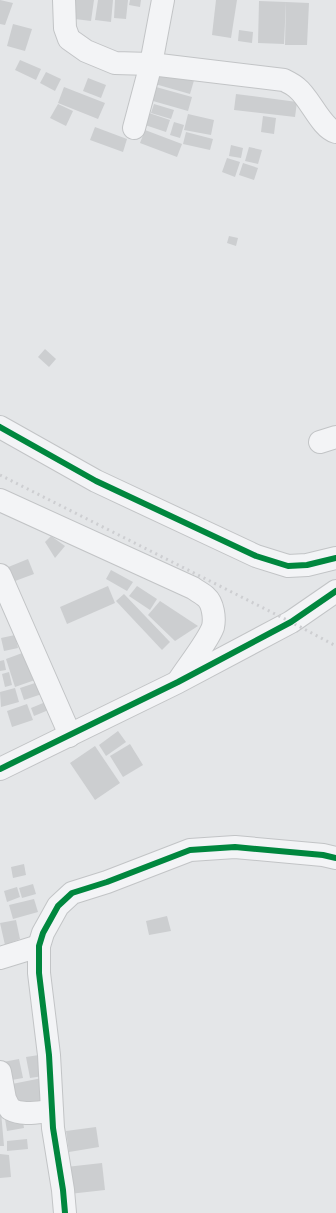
<svg xmlns="http://www.w3.org/2000/svg" width="336" height="1213" font-family="Roboto,sans-serif">
	<rect width="100%" height="100%" fill="#e4e6e8"/>
	<g fill="#ccced0">
		<polygon points="0,0 13,3 5,25 0,24"/>
		<polygon points="70,0 94,0 91,21 67,18"/>
		<polygon points="98,0 113,0 111,22 95,20"/>
		<polygon points="115,0 128,0 126,19 114,18"/>
		<polygon points="130,0 141,0 140,7 129,5"/>
		<polygon points="216,0 237,0 231,38 212,35"/>
		<polygon points="259,1 286,2 284,44 258,43"/>
		<polygon points="286,2 309,3 307,45 285,45"/>
		<polygon points="13,24 32,29 25,51 7,46"/>
		<polygon points="239,30 253,32 252,43 238,41"/>
		<polygon points="20,60 41,69 36,80 15,70"/>
		<polygon points="161,66 195,77 190,94 155,84"/>
		<polygon points="46,72 61,79 55,91 40,83"/>
		<polygon points="88,78 106,85 101,98 83,91"/>
		<polygon points="64,87 105,103 98,119 58,103"/>
		<polygon points="156,87 192,97 188,111 153,101"/>
		<polygon points="236,94 297,102 295,117 234,110"/>
		<polygon points="58,104 73,111 66,126 50,118"/>
		<polygon points="154,104 174,110 171,119 151,113"/>
		<polygon points="149,113 170,120 166,132 145,125"/>
		<polygon points="188,114 214,120 211,135 184,130"/>
		<polygon points="263,116 276,118 274,134 261,132"/>
		<polygon points="174,122 184,125 180,138 170,135"/>
		<polygon points="95,127 127,139 123,152 90,140"/>
		<polygon points="145,130 182,144 177,157 140,143"/>
		<polygon points="186,132 213,139 210,150 183,144"/>
		<polygon points="231,145 243,148 241,158 229,156"/>
		<polygon points="249,147 262,150 258,164 245,161"/>
		<polygon points="227,158 240,162 235,177 222,172"/>
		<polygon points="243,163 258,168 254,180 239,175"/>
		<polygon points="229,236 238,238 236,246 227,243"/>
		<polygon points="45,349 56,359 49,367 38,357"/>
		<polygon points="51,536 65,546 55,558 45,542"/>
		<polygon points="28,559 34,574 7,584 1,570"/>
		<polygon points="111,570 133,582 127,591 106,579"/>
		<polygon points="108,586 115,603 67,624 60,607"/>
		<polygon points="137,586 157,599 150,610 129,596"/>
		<polygon points="124,594 170,642 162,650 116,601"/>
		<polygon points="160,601 198,626 175,641 148,615"/>
		<polygon points="15,635 18,648 4,651 1,638"/>
		<polygon points="25,652 35,680 15,687 6,659"/>
		<polygon points="4,660 6,670 0,671 0,661"/>
		<polygon points="9,672 12,685 5,687 2,674"/>
		<polygon points="38,682 42,694 24,700 20,688"/>
		<polygon points="15,688 19,702 1,707 0,692"/>
		<polygon points="48,701 51,709 34,716 31,708"/>
		<polygon points="27,704 33,720 12,727 7,711"/>
		<polygon points="118,731 126,742 106,756 99,745"/>
		<polygon points="130,744 143,765 123,777 110,756"/>
		<polygon points="95,746 120,783 95,800 70,763"/>
		<polygon points="24,864 26,875 13,878 11,867"/>
		<polygon points="33,884 36,894 22,898 19,888"/>
		<polygon points="17,887 20,897 7,902 4,891"/>
		<polygon points="34,899 38,912 13,919 9,905"/>
		<polygon points="167,916 171,931 149,935 146,921"/>
		<polygon points="16,920 20,939 5,945 0,923"/>
		<polygon points="39,1055 43,1076 30,1078 26,1057"/>
		<polygon points="19,1059 23,1078 6,1081 3,1062"/>
		<polygon points="42,1078 46,1100 12,1107 7,1085"/>
		<polygon points="0,1112 1,1112 4,1146 0,1146"/>
		<polygon points="22,1116 24,1128 7,1131 5,1119"/>
		<polygon points="96,1127 99,1147 69,1152 66,1131"/>
		<polygon points="27,1139 28,1149 7,1151 7,1141"/>
		<polygon points="0,1154 9,1155 11,1177 0,1178"/>
		<polygon points="102,1163 105,1190 69,1194 66,1167"/>
	</g>
	<g fill="none" stroke-linecap="round" stroke-linejoin="round">
		<defs>
			<g id="street">
				<path d="M64,0l1,28 4,11 17,12 29,12 36,1 133,16c4,2 10,5 13,8 13,10 24,40 39,44"/>
				<polyline points="134,128 151,64 163,0"/>
				<polyline points="0,427 96,481 256,556 288,566 307,565 336,558"/>
				<polyline points="320,442 336,437"/>
				<path d="M0,500l193,88c4,3 10,6 13,9 7,6 9,21 7,30 -5,14 -25,39 -34,53"/>
				<polyline points="0,575 67,728 69,736"/>
				<polyline points="0,769 178,682 291,622 336,591"/>
				<polyline points="0,958 39,946"/>
				<path d="M0,1072l5,27 5,10c13,7 28,3 42,2"/>
				<polyline points="65,1213 63,1190 53,1128 49,1055 39,973 39,946 43,933 58,906 72,893 107,882 190,850 235,847 323,855 336,858"/>
			</g>
		</defs>
		<use href="#street" stroke="#c2c4c6" stroke-width="24"/>
		<use href="#street" stroke="#f3f4f6" stroke-width="22"/>
		<polyline stroke="#cdced1" stroke-width="3" stroke-dasharray="2 4" stroke-linecap="butt" points="0,475 291,622 336,646"/>
		<defs>
			<g id="cycleway">
				<polyline points="0,427 96,481 256,556 288,566 307,565 336,558"/>
				<polyline points="0,769 178,682 291,622 336,591"/>
				<polyline points="65,1213 63,1190 53,1128 49,1055 39,973 39,946 43,933 58,906 72,893 107,882 190,850 235,847 323,855 336,858"/>
			</g>
		</defs>
		<use href="#cycleway" stroke="#f2f4f8" stroke-width="8"/>
		<use href="#cycleway" stroke="#00873e" stroke-width="6"/>
	</g>
</svg>
